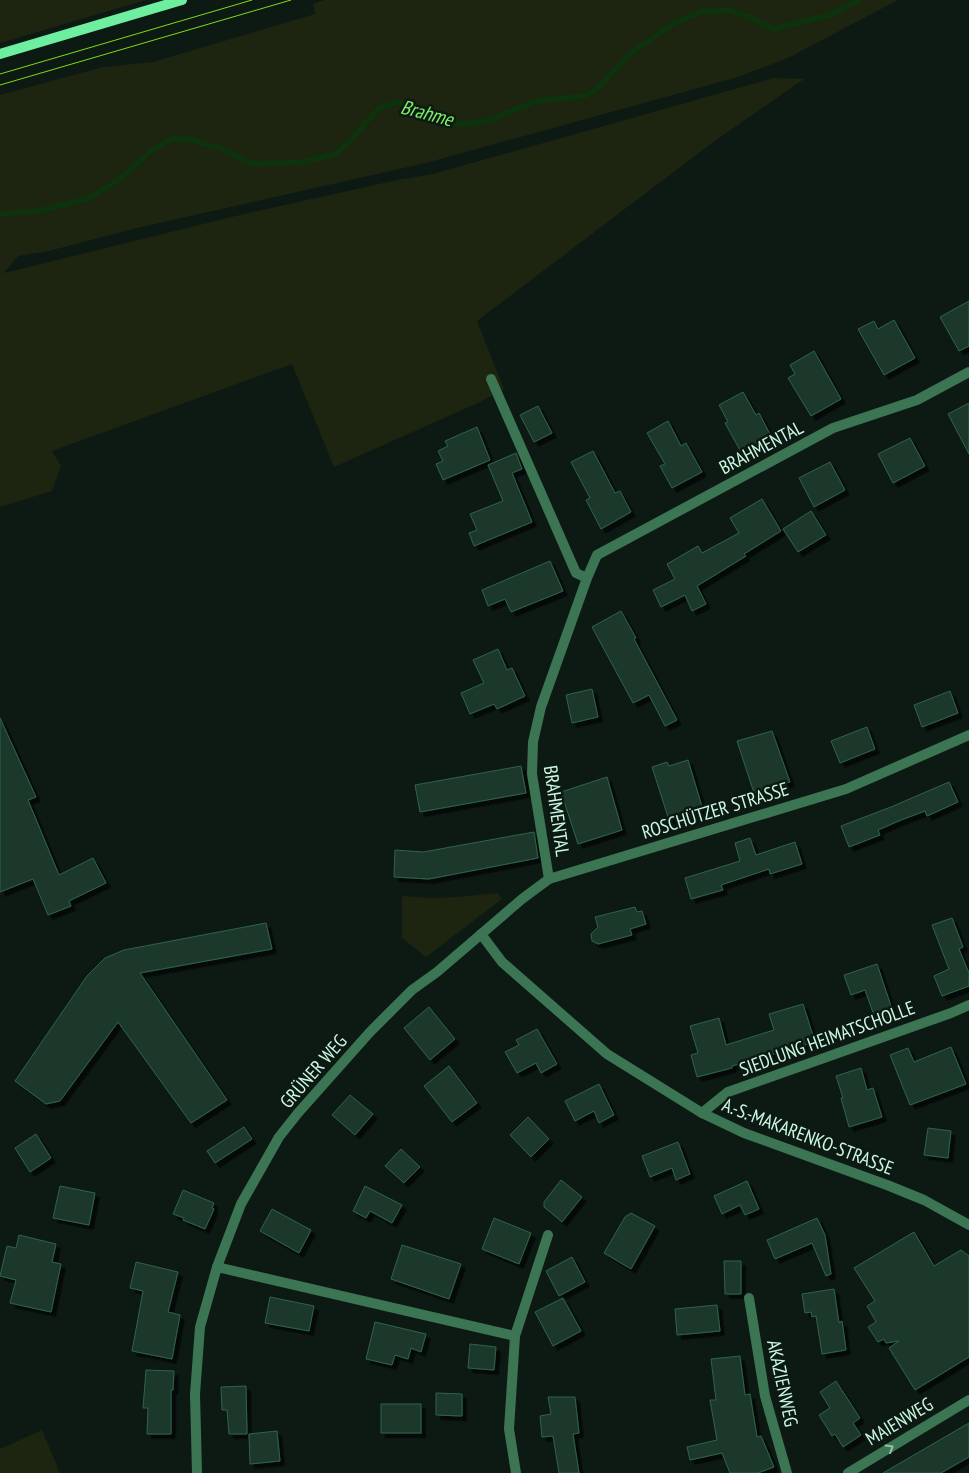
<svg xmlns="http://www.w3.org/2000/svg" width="969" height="1473" font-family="'PT Sans Narrow',sans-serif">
	<defs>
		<filter id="shadow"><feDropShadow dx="4.5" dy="4.5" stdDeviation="0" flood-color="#0009"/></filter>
	</defs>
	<rect width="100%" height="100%" fill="#0d1a14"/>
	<g fill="#1d2410">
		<polygon points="0,0 146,0 0,43"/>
		<polygon points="325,0 898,0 788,58 738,77 426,163 137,228 49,251 18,256 4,273 244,214 397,180 433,174 774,78 804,79 712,143 477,321 504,389 480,402 334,467 292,364 52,451 61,466 52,491 0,507 0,95 103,67 153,62 315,14 313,4"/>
		<polygon points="498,893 502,899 426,957 402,938 402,896 430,898 458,897"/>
		<polygon points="42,1430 60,1473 0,1473 0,1449"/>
	</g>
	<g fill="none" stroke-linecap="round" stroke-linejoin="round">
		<polyline stroke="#0d330d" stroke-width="5.5" points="0,214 38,211 87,199 120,179 150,152 171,139 189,139 222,149 252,164 303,162 336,154 351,140 379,108 398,102 454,123 464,124 488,121 536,101 585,96 598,88 630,54 674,23 700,12 729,10 753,19 773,29 830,15 859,0"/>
	</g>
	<g fill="#1b392c" stroke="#2f634c" filter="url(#shadow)">
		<polygon points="969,301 969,346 959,351 940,317"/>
		<polygon points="894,320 915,358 884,375 858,329 874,321 878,329"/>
		<polygon points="814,351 841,399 811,416 788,378 795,374 790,365"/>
		<polygon points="743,392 756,415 759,413 771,436 741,452 725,423 728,422 719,405"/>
		<polygon points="969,403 969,454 948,414"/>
		<polygon points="538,406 552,433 534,442 520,415"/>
		<polygon points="668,421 681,446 686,443 702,472 672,488 660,466 665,464 647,433"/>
		<polygon points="477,427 490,460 443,480 436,464 443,461 438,451 448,446 445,441"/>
		<polygon points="910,438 925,466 893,483 878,454"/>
		<polygon points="593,451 615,493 620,491 631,512 601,529 586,500 590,498 571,462"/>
		<polygon points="516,453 522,469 512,473 532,522 474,546 469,533 477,530 470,514 503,501 488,465"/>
		<polygon points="830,462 845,490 814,507 799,478"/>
		<polygon points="762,499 781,531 744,554 746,556 697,586 706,604 692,611 685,595 661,607 653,590 675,579 667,564 698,546 702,553 739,533 730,518"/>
		<polygon points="811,511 826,535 798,552 783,529"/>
		<polygon points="550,561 563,591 511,612 505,599 488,606 482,590"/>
		<polygon points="621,611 636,638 634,639 677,720 665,726 649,695 633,703 592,627"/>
		<polygon points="498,649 507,670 512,668 525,696 497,709 494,704 470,714 461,693 484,683 473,660"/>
		<polygon points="592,689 598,717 572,723 566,695"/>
		<polygon points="950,691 958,713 922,727 914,705"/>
		<polygon points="0,718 36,797 28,800 59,875 93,858 106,883 69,901 71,906 48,915 33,879 0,892"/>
		<polygon points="867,727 875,749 840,763 831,741"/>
		<polygon points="772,731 790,782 754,793 737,741"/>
		<polygon points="688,760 703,810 669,820 652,767 667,762 669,766"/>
		<polygon points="521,766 526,793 420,812 415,785"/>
		<polygon points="607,777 622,830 578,844 561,792"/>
		<polygon points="949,782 958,802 927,816 925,811 901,820 878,830 880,835 849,847 841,826 891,807"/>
		<polygon points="534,832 538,858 429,879 394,877 395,850 423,852"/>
		<polygon points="750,838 756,855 795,842 802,864 770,874 769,869 721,885 723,890 691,899 685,878 740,861 735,843"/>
		<polygon points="635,907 637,912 642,911 646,924 630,929 632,935 598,944 592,941 591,934 598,927 595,917"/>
		<polygon points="952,918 963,947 959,949 969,973 969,986 942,996 934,976 949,969 932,925"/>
		<polygon points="266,923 272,949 140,973 227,1100 191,1123 118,1022 60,1101 46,1104 15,1081 87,976 105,958 124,950"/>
		<polygon points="877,964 894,1015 876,1021 865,990 851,995 844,975"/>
		<polygon points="803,1004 815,1042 732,1066 732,1068 697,1077 691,1055 698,1053 690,1026 719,1018 726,1045 774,1030 769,1014"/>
		<polygon points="429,1007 455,1039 430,1060 404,1028"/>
		<polygon points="537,1029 557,1064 541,1073 536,1063 517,1073 505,1052 519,1045 516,1040"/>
		<polygon points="951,1047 966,1084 910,1105 890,1055 908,1048 914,1062"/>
		<polygon points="449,1066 477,1103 452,1122 424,1086"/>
		<polygon points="861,1068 867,1090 873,1088 882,1117 849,1127 841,1098 843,1098 836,1076"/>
		<polygon points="599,1084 614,1115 599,1123 594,1111 575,1121 565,1101"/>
		<polygon points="350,1095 373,1114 355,1135 332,1115"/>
		<polygon points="528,1117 549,1139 531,1157 510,1135"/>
		<polygon points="244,1127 252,1139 215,1163 207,1151"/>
		<polygon points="928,1128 951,1131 948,1158 924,1155"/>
		<polygon points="36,1134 51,1158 30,1172 15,1148"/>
		<polygon points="678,1142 690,1174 676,1180 672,1168 650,1177 642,1156"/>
		<polygon points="401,1149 420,1167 404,1183 385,1166"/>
		<polygon points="561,1180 582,1197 562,1222 544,1207 544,1202"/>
		<polygon points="747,1181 759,1209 745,1215 740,1205 722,1214 714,1196"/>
		<polygon points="60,1186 95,1193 89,1225 53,1218"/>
		<polygon points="365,1186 402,1205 392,1223 370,1211 366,1218 353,1211"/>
		<polygon points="183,1190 214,1203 212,1208 214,1209 205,1229 183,1220 184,1218 173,1214"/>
		<polygon points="272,1209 311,1230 299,1253 260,1231"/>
		<polygon points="631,1213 655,1226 631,1269 604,1253 625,1217"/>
		<polygon points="494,1218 531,1233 519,1264 482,1249"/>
		<polygon points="817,1218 825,1235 831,1274 826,1276 812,1243 775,1259 767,1240"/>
		<polygon points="914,1232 934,1266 961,1250 969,1256 969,1357 915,1390 889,1348 899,1341 886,1343 884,1339 878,1342 868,1327 876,1322 867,1306 875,1301 854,1268"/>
		<polygon points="19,1235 56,1244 52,1262 61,1264 51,1312 10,1303 16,1280 0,1276 7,1246 16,1248"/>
		<polygon points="402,1245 461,1264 449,1299 391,1279"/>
		<polygon points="572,1257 585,1282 559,1296 546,1271"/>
		<polygon points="724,1261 741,1261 741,1294 725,1294"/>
		<polygon points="136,1262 178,1272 168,1312 180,1315 172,1359 132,1351 143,1291 130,1288"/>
		<polygon points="834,1289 839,1323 842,1321 846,1350 822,1354 816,1316 812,1317 811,1312 805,1313 802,1294"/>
		<polygon points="270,1297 314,1306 309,1331 265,1323"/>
		<polygon points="563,1298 581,1331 553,1346 535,1312"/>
		<polygon points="717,1305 720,1331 677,1335 675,1309"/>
		<polygon points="375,1322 426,1334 421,1352 411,1348 408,1359 395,1355 392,1365 366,1359"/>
		<polygon points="470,1344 496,1347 494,1370 468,1368"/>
		<polygon points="740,1356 745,1395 750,1394 757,1437 761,1436 774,1467 758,1473 730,1473 722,1453 690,1460 687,1447 717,1440 710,1400 716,1400 711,1359"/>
		<polygon points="146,1370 174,1371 173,1390 171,1390 171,1434 147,1434 148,1408 143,1408"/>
		<polygon points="836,1381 860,1418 853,1423 861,1435 843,1447 835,1434 832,1436 819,1415 830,1408 820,1392"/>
		<polygon points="246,1386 247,1434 229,1434 227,1410 222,1410 221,1387"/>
		<polygon points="436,1393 462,1394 462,1416 436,1415"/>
		<polygon points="548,1397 575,1397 579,1433 573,1434 579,1473 559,1473 553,1436 542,1437 540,1416 551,1414"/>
		<rect x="381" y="1404" width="40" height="29"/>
		<polygon points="969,1423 969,1457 941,1473 883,1473"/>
		<polygon points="277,1431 280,1461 250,1464 249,1434"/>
	</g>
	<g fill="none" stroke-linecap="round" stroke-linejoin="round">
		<g stroke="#3c7553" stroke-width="10">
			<polyline points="491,379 576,573 587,578"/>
			<polyline points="549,879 532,774 533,742 541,707 587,578 597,555 833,428 917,400 969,372"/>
			<polyline points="481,934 502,962 607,1054 702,1113 744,1133 887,1185 924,1200 969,1225"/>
			<polyline points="702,1113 728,1092 951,1013 969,1005"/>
			<polyline points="217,1267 515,1336"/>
			<polyline points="749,1298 765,1396 787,1473"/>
			<polyline points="197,1473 195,1394 200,1327 217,1267 241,1204 279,1137 298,1113 370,1032 412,990 437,972 522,899 549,879 846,789 969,735"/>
			<polyline points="516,1473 509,1429 515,1336 548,1235"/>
			<polyline points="848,1473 969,1400"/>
		</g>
		<polyline stroke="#6def9f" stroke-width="10" points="0,54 182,0"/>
		<g stroke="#81da17" stroke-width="1">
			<polyline points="0,74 252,0"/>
			<polyline points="0,85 291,0"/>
		</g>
	</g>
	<defs><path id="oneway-chevron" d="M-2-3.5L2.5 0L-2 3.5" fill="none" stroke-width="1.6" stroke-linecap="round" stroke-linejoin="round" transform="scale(1.25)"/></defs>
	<use stroke="#92c4a8" href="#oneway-chevron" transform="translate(890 1448) rotate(-31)"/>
	<g text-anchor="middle" stroke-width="5" stroke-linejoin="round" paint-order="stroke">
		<g font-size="19" fill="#ccf9e1" stroke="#0d1a14">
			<text transform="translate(761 447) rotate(-28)" y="7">BRAHMENTAL</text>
			<text transform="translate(715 810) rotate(-17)" y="7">ROSCHÜTZER STRASSE</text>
			<text transform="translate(557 811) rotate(82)" y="7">BRAHMENTAL</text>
			<text transform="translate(827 1038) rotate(-20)" y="7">SIEDLUNG HEIMATSCHOLLE</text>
			<text transform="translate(313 1071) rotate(-49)" y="7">GRÜNER WEG</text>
			<text transform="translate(808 1136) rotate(21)" y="7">A.-S.-MAKARENKO-STRASSE</text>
			<text transform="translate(783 1383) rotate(78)" y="7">AKAZIENWEG</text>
			<text transform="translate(899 1421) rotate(-31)" y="7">MAIENWEG</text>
		</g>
		<g font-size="20" font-style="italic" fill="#7dee65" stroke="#0d1a14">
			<text transform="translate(427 113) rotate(15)" y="7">Brahme</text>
		</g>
	</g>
</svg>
